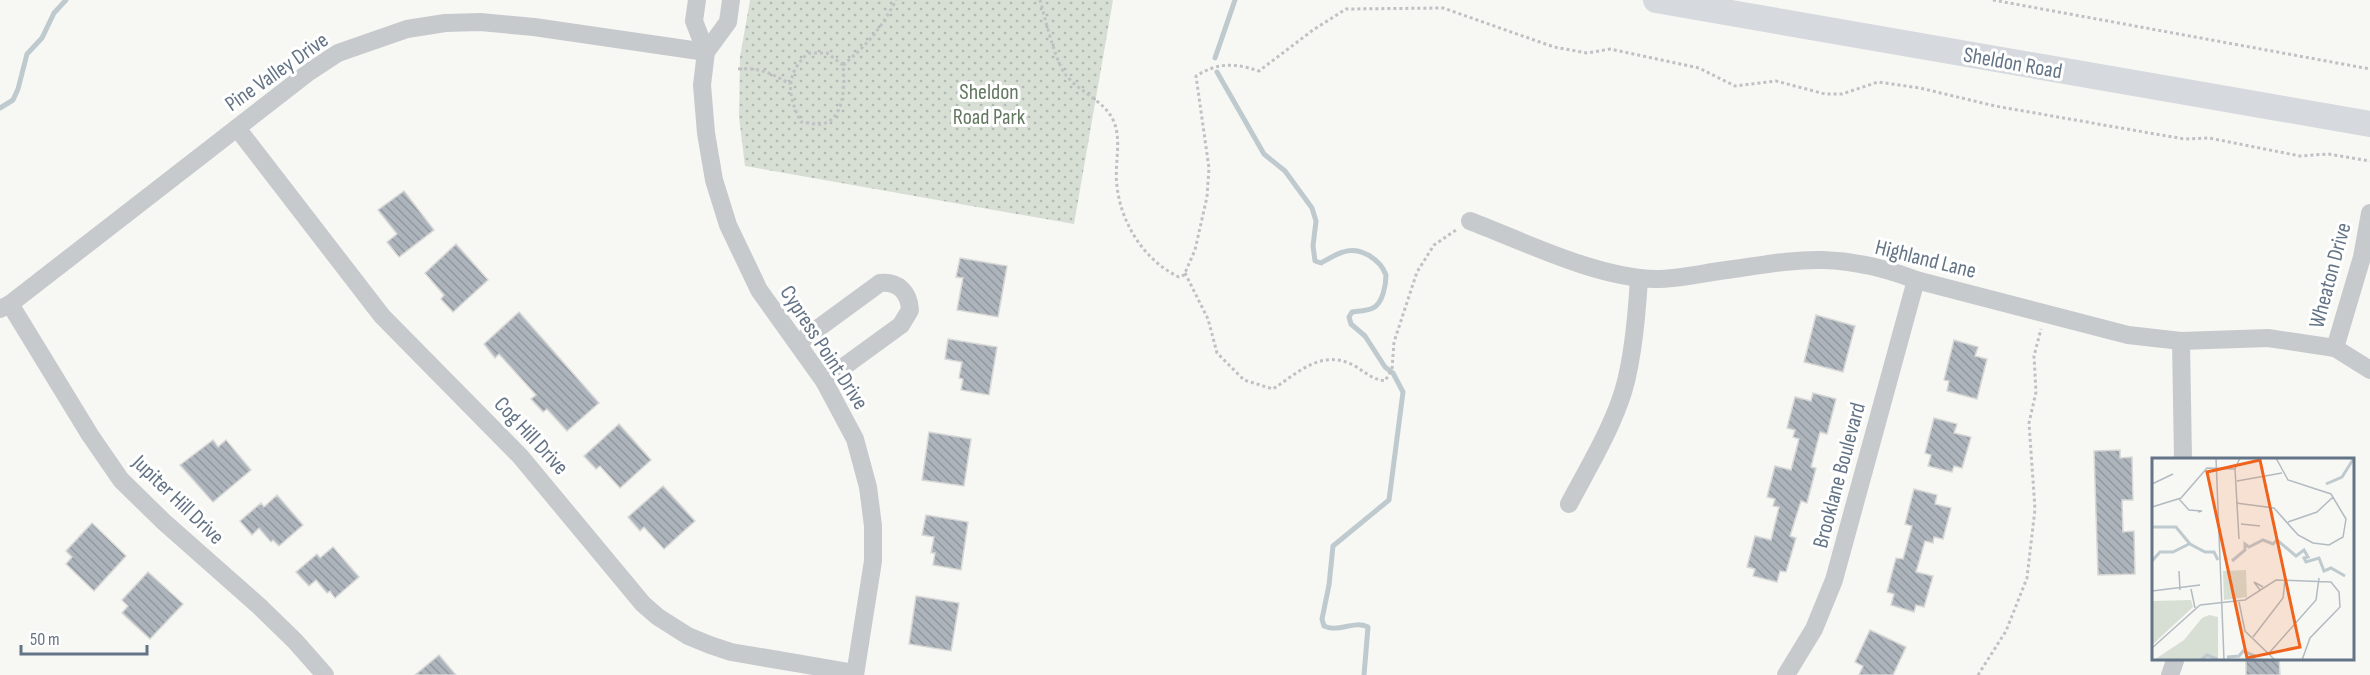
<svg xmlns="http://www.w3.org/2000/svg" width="2370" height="675" font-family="'Sofia Sans Condensed',sans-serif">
	<defs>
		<pattern id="park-dots" width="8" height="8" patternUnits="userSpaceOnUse" patternTransform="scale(1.5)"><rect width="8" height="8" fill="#d7dfd4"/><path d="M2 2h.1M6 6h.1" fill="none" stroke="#b2b9b2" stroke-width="1.8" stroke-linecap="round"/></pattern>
		<pattern id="building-back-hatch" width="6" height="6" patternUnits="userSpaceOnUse" patternTransform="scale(1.5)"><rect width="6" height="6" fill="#adb4bb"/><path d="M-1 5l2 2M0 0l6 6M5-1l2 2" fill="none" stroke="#90979e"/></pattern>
	</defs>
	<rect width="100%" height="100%" fill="#f7f7f4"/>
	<polygon fill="url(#park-dots)" points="750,0 1113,0 1074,224 745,166 739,117 740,57"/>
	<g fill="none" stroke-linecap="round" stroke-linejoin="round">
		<g stroke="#bfcacf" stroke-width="5">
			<polyline points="1215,58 1235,0"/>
			<path d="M1217,72l47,82 21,17 27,37 4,13 -3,25 2,15 6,2c7,-4 15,-9 22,-11 17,-6 37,7 43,23 0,9 -3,28 -13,33 -6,3 -15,3 -21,4l-3,5 2,7 14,12 20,31 8,6 10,19 -14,108 -56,46 -4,39 -7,34 2,7c14,7 30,-6 44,1l-4,48"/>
			<polyline points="0,108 13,100 18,89 27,54 42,38 54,13 66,0"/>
		</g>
	</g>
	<g fill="url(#building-back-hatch)" stroke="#d8d9d6" stroke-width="1.5">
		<polygon points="404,191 434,230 399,257 387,242 397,234 378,210"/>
		<polygon points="456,244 488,280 453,312 441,299 444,295 425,273"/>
		<polygon points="960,258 1007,266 998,317 957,310 963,278 956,277"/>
		<polygon points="519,312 599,403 567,431 547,409 543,412 531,399 536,395 499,354 495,358 484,344"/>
		<polygon points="1816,315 1855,326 1843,372 1804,362"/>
		<polygon points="948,339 997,347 989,395 961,390 963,379 959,378 962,362 945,359"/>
		<polygon points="1954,340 1978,347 1975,356 1987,359 1977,399 1947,391 1949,381 1944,380"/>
		<polygon points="1813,393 1836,399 1827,434 1820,432 1811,467 1816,468 1807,503 1801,501 1790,536 1796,538 1786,572 1780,571 1777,582 1753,576 1755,569 1747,567 1755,536 1771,540 1779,507 1773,506 1775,499 1767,497 1775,466 1791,470 1799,439 1793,437 1795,430 1787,428 1795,397 1811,401"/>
		<polygon points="1934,418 1957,424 1954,433 1971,437 1962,468 1954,466 1952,472 1928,466 1931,455 1925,453"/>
		<polygon points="619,424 651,460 620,488 600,466 596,469 584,456"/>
		<polygon points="929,432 971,439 964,486 922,480"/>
		<polygon points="213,440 218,447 226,440 251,470 213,502 180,465"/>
		<polygon points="2120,450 2120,458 2132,457 2133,500 2122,500 2123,532 2134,531 2135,574 2098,575 2094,451"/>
		<polygon points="663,486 695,521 664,549 644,527 640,531 628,517"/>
		<polygon points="1914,489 1937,495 1935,504 1951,508 1943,539 1934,537 1933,543 1925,541 1916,572 1933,576 1924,607 1916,605 1914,612 1891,605 1894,594 1887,592 1896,558 1903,559 1912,526 1905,524"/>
		<polygon points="277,495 303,525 279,546 273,540 271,542 259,528 252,535 240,521 261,503 264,507"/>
		<polygon points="926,515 968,522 961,570 933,565 935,553 931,553 934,537 922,535"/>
		<polygon points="92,523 126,556 94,591 66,564 72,557 66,551"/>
		<polygon points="333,547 359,577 335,598 330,591 327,593 316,580 309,586 296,572 317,554 320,558"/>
		<polygon points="148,572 183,604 150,639 122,613 128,606 122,600"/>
		<polygon points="916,596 959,603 951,651 909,644"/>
		<polygon points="1870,630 1906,647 1893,675 1859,675 1863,666 1855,662"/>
		<polygon points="439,655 456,675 415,675"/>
		<polygon points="2246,658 2279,658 2280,675 2246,675"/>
	</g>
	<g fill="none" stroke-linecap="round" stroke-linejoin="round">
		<g stroke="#c0c1c4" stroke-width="3" stroke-dasharray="3 3" stroke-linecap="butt">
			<path d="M1040,0c5,18 15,60 25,74 13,18 40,26 49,48 8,20 0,43 3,64 4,38 28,75 62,91l5,-2 11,-25 12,-53 2,-29 -13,-92c23,-14 38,-13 63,-5l54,-41 33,-21 97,-1 111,39 33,6 23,-4 89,19 36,18 41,-5 49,13h17l36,-12 42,6 75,18 189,33 25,-1 91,18 28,-2 42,7"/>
			<polyline points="1993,0 2370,69"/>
			<path d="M808,53h19l16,12c2,18 2,56 -22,59 -6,1 -14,-2 -20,-2 -14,-28 -16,-47 7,-69z"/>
			<path d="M843,65c24,-20 38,-36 53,-65"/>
			<path d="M738,69c21,-2 35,5 52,15"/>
			<path d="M1185,273l23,46 9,34 27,27 29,9c26,-17 49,-41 82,-23 11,7 17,13 30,15l7,-12 2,-27 23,-70 17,-27 22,-15"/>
			<polyline points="1978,675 2006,631 2027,578 2035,509 2029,423 2036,392 2034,356 2041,329"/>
		</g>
		<g stroke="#c6cacd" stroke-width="18">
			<polyline points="697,0 694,21 706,52"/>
			<polyline points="731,0 728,22 706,52 702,85 706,133 714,180 728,225 759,290 824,381 855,439 868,487 873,526 873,561 855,675"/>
			<polyline points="237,128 382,316 520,456 643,604 658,617 688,636 710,645 731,652 855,673"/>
			<path d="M1470,221c55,21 127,57 186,58 20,0 43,-5 63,-8 34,-4 69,-12 104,-11 31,1 65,9 93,20l212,55 53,6 87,-3 67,10 35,22"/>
			<polyline points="10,304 90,435 121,480 164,522 259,606 295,641 325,675"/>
			<polyline points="0,309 10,304 309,72 338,53 407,29 445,23 480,22 534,27 706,52"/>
			<polyline points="2181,341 2183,459"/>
			<path d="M798,343l82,-60c18,-2 29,9 30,27l-9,15 -77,56"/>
			<polyline points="2335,348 2362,257 2370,213"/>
			<path d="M1569,504c18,-34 38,-67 51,-103 12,-32 17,-88 19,-123"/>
			<polyline points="1786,675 1814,629 1834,580 1916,280"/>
			<polyline points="2170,675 2176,658"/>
		</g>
		<polyline stroke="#d6dadf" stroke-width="26" points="1656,0 2370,124"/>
	</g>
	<g text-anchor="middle" stroke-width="6" stroke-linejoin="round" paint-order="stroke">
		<g font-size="22" fill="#647487" stroke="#fff">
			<text transform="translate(2013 62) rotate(10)" y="8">Sheldon Road</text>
			<text transform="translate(276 71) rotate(-35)" y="8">Pine Valley Drive</text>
			<text transform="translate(1926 258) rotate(14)" y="8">Highland Lane</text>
			<text transform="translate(2329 275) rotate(-75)" y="8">Wheaton Drive</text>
			<text transform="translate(825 347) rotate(57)" y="8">Cypress Point Drive</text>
			<text transform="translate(532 435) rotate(47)" y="8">Cog Hill Drive</text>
			<text transform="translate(1838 475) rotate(-75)" y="8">Brooklane Boulevard</text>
			<text transform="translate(179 499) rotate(44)" y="8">Jupiter Hill Drive</text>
		</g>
		<g font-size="22" fill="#62785f" stroke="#fff">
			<text x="989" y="99">Sheldon<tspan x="989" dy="25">Road Park</tspan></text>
		</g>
	</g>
	<g transform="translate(2152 458)">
		<rect width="202" height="202" fill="#f7f7f4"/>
		<path d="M57,157l9,2v43h-64l30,-20 18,-22z" fill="#d7dfd4"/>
		<path d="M94,112l1,27 -23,3 -1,-29zM39,142l2,7 -41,38v-44z" fill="#d7dfd4"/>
		<path fill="none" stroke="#bfcacf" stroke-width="3" d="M174,26l16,-7 12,-19M0,69h24l14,17 15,8h9l4,8M0,103l8,-9h13l16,-8M80,103l13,-11v-6l4,3 14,-7 10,4 4,-4 19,16 8,-6 4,7 -4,1 2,4 13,-4 5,13 7,-3 14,8M75,199l12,-1 4,-5 12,5 -3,4M49,202l6,-5 10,4"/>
		<path fill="none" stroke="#b3bbc2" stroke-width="1.5" d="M64,0l8,202M85,23l45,-8M0,26l21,-10M27,41l10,11 13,1 -4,1M84,45l38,5 24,27 15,8 16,2 14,-8 3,-18 -15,-25 -43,-14 -12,-22M0,49l29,-9 26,-30 28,1M136,64l29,-10 16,-15M89,66l19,2M87,81l-4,-70 5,-11M27,113l1,19M39,131l4,19M108,132l-6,-8 9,5M0,133l48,-6M87,144l6,29 30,29M48,147l45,-5 31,-20 55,2 8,10 1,15 -30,31 -8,22M101,179l30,-39 2,-18M0,190l48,-43M118,194l46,-52 3,-22"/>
		<path fill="#ef631c" fill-opacity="0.15" stroke="#ef631c" stroke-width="3" d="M108,2l40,187 -53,11 -40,-186z"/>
		<rect width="202" height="202" fill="none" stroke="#647487" stroke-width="3"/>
	</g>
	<path d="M21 645v9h126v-9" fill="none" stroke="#647487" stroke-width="3"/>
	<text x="30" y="645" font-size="18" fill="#647487" stroke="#ffffff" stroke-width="4.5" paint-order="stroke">50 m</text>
</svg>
